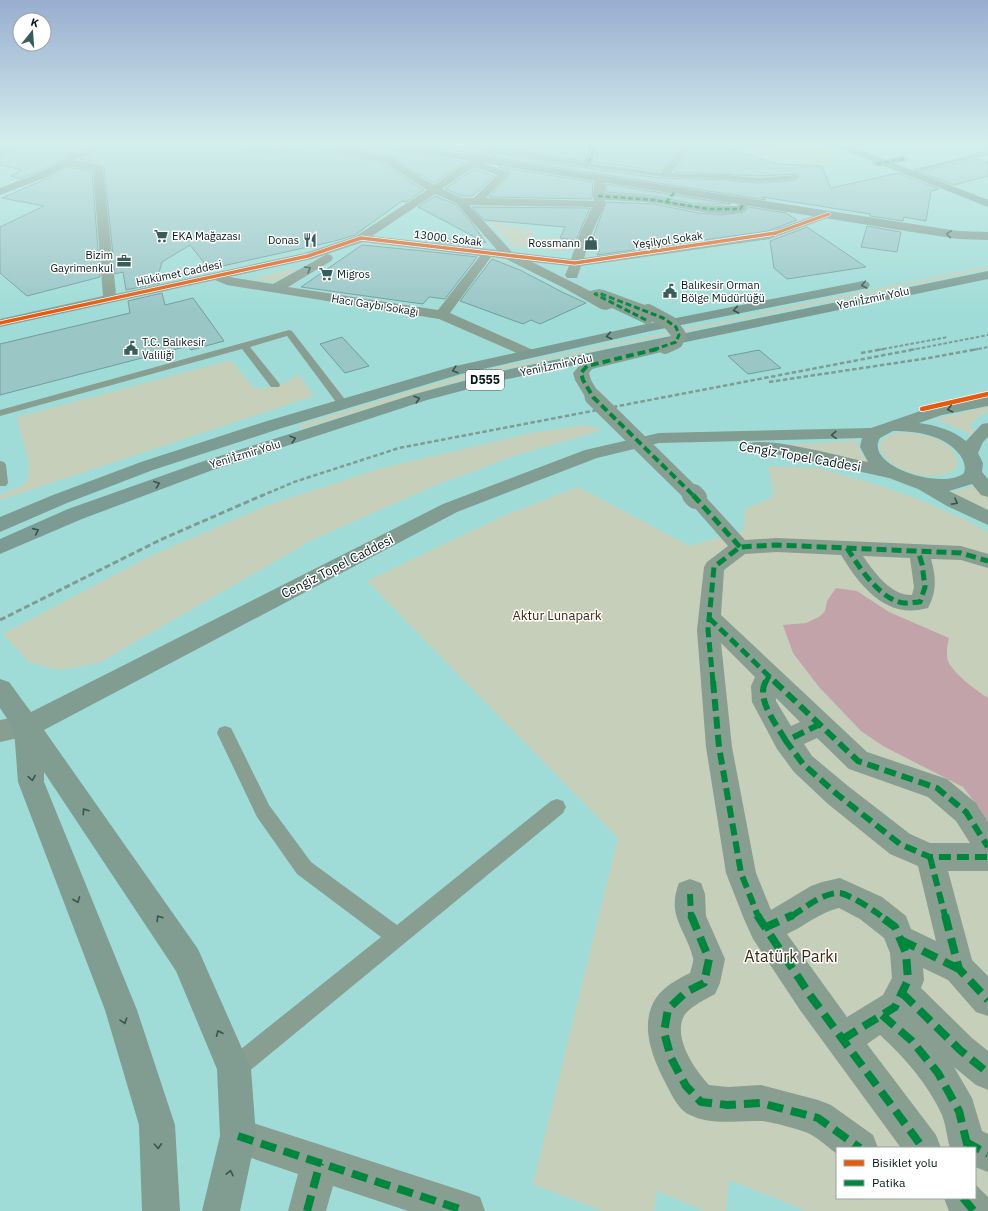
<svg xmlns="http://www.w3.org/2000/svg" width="988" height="1211" font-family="'IBM Plex Sans',sans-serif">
	<rect width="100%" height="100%" fill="#a0dcd7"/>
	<g fill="#c6cfb9" fill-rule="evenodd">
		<polygon points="794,144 824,144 846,155 831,159 831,163 827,165 806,164 803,160 786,159 778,161 740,149 740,148"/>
		<polygon points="479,204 513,205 500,222 503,225 533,230 534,233 526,248 513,247 476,206"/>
		<polygon points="547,237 572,240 565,252 537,249 542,239"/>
		<polygon points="988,266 988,269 560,357 478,375 301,429 299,425 472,373"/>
		<polygon points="295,268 297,270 274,282 252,279"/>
		<path d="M231,360l23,28c19,0 29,-1 44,-14l16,22 -314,104v-5l19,-8 9,-7 1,-16 -12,-47z"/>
		<polygon points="988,406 988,412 978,417 971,425 974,433 972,435 936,419"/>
		<polygon points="585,425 603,430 514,456 439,484 312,540 99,663 59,670 30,663 3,634 148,557 268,505 383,468 532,433"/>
		<path d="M900,432c21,1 58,7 58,34 -29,32 -117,-21 -58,-34z"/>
		<polygon points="857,440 861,453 869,463 779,444 809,444"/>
		<path d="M768,466l51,2 56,16 43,15 42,18 28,15v679h-181l-78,-31 -3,31h-21l-48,-20 -3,20h-52l-69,-27 85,-346 -251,-257 138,-66 73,-28 112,59 53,-15 2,-22 29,-13zM837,1148h138v50h-138z"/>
		<polygon points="973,486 988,497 988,511 950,492 963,490"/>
	</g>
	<path fill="#c2a3aa" d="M836,588l21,3 32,21 60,26c-2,8 -4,20 1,27 9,13 26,25 38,33v127l-8,-16 -17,-22 -80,-41 -22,-15 -42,-44 -26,-34 -10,-28 23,-2 13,-6 6,-6 2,-10z"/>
	<g fill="#9ac6c6" stroke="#709c9c">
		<polygon points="40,142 93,142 38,172 19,179 11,176 22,170 0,165 0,154 37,145"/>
		<polygon points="108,142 203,142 209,146 269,153 311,149 335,151 384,164 424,190 406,202 402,201 355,235 335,241 209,269 190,245 162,262 158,276 160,283 126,290 123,272 115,274 104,168 96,162 80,159"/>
		<polygon points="242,142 295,142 269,144"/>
		<polygon points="323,142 365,142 371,146 465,162 434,183 393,158 335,143"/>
		<polygon points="395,142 494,142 476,154"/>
		<polygon points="507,142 575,142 583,147 586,152 582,161 544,156 504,146"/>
		<polygon points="592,142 672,142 682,143 660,171 595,162 599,151"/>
		<polygon points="693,147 731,150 779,164 822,166 831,188 898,173 939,189 931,191 926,221 904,217 903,221 870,216 870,214 762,197 766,200 490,157 498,151 544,162 660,178 726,180 760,183 795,180 799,177 795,174 760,176 674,172"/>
		<polygon points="978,159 988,162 988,176 954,185 914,170 917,169 921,171"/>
		<polygon points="66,167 92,171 100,277 27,296 0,273 0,227 44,206 2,198 48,178"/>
		<polygon points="499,167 593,182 592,199 489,197 510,174 508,171"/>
		<polygon points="474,169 494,176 473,196 462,196 445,189"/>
		<polygon points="606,184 731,204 693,204 654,196 606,192"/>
		<polygon points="435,196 455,204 472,223 486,243 418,207"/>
		<polygon points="606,202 654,204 698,213 721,215 744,212 749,207 786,213 797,220 768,231 597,255 600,250 589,248"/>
		<polygon points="472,207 590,208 576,240 560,238 565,227 484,220"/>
		<polygon points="867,226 901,232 897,252 861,247"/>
		<polygon points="807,227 866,267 787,279 774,268 770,241"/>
		<polygon points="442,236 461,244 435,242"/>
		<polygon points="362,245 424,251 477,257 445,299 429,297 423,304 301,287"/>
		<polygon points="492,259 520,270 562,292 586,303 540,324 531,320 523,324 460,301"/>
		<polygon points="162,293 165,305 193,298 224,341 191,350 188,346 0,395 0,344 130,313 128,301"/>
		<polygon points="342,337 369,366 345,373 320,344"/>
		<polygon points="759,350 781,368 748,374 728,356"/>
	</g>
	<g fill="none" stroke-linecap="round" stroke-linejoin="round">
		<g fill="#889e91" fill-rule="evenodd">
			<polygon points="495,145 544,157 664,173 726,175 760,178 795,175 798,177 795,179 760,182 726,179 664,177 544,161 493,148 493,146"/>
			<polygon points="988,151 988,155 921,170 918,168"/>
			<polygon points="289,330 292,331 347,402 348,404 347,406 339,406 287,336 250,347 279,383 280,385 279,387 271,387 242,349 0,416 0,410"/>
			<polygon points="0,461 4,462 6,465 8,483 6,486 0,486"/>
			<polygon points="225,726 231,728 269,805 311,862 397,925 551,801 557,799 563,801 566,807 563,813 242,1077 234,1080 226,1077 223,1069 226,1061 381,937 297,874 257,817 217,733 219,728"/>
		</g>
		<g fill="#889e91" fill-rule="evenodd">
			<polygon points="23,142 39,142 37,144 0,153 0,147"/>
			<path d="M204,142h27l38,4 37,-4 29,2 58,15 41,26 62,-43h10l-8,7 -18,13 28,10 1,2 -23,24 108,3 -1,-5 2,-18 5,-3 5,3v15l49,4 39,8 44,1 3,-4 4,-1 6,3 -6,7c-30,8 -61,-4 -90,-8 -17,-2 -33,-2 -49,-3v4l-13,29 -8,25 184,-26 57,-20h8l2,2 -2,2 -63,23 -189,27 -4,12h-10l-2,-3 4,-9 -37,-4 58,29 9,-2 5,1 49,18 2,3 -2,3 -6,1 6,5 -2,3 -5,1 -34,-16 -6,2 -5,-1 -37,-21 -58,-29 -15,-2 -41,56 83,37 3,3 -3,3 -5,2 -89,-39 -212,-34 -12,-5 -215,47v-8l103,-23 -10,-126 -33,-5 -1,-2 1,-2c9,-2 37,0 43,7l13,126 189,-41 51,-17 71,-46 -42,-27 -50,-13 -24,-3 -42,5 -60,-7zM474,167l23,8 -23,23h-12l-20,-9zM435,194l21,9 41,47 -125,-14zM469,205l123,2 -12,26 -9,26 -59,-7zM363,242l117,14 -42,54 -150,-23 43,-26 2,-3 -2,-3 -4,-1 -54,30 -44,-7 83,-18z"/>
			<polygon points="576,142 590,142 598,152 591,167 583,167 582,165 588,152 584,146"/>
			<polygon points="685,142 695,142 668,177 660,177 659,175 660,173"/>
			<polygon points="904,156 909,159 907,161 877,167 872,164 873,162"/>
			<polygon points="665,343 670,344 672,347 670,350 592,369 589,373 591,380 601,397 599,400 593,402 587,400 575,380 573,373 582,363"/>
			<path d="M696,492l7,2 42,46 32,-2 184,8 27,8v14l-27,-8 -30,-1c5,18 6,32 -3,49 -42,12 -68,-22 -87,-53l-64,-3 -32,2 -21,16 -3,45 146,137 80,27 29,24 12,19v49h-40l24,89 16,16v40l-12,-4 -28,-32 -25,-12 1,12 -3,8 51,50 16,13v39l-12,-5 -22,-18 18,31 10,33 6,3v38l-13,-5v-19h-25c-3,-10 -4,-23 -8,-33 -14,-31 -37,-57 -62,-80l-13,9 69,91 5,13h-40l-101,-138 -47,-71 -9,-20 -18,-46 -20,-126 -9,-117 7,-63 3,-5 21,-16 -42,-48 3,-4zM863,556l47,2 4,29 -2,8c-21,1 -39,-24 -49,-39zM721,643l34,34 -4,9 1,16 25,47 17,23 34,32 62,50 28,12 18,75 -25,-12 -5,-13 -24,-19 -42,-19 -18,4 -11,4 -40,24 -15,-37 -24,-126zM776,698l24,24 -9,4 -15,-25zM817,738l32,31 79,28 28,24 14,22h-40l-20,-9 -62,-48 -36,-30 -8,-12zM839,908l21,11 24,19 6,15 2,25 -9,17 -36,22 -60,-83c18,-8 33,-22 52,-26z"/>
			<polygon points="27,715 36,718 40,726 36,734 0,742 0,720"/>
			<path d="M690,879l11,4 4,11 1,22 19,43 -5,24 -5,11c-9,5 -28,14 -32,24 -9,22 12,52 26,67l19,2 33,-2 57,15 13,5 42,30 5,13h-41v6c-9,-7 -18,-15 -27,-20 -8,-4 -42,-13 -50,-13 -24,-1 -47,5 -70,-6 -12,-5 -19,-22 -25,-33 -13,-25 -26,-58 -9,-84 8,-12 22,-19 34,-25 1,-5 4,-11 3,-15 -7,-29 -27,-42 -14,-75z"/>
			<polygon points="238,1118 466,1192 480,1197 485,1211 408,1211 333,1186 326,1211 288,1211 298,1174 225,1149 220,1136 225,1123"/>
			<polygon points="975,1184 988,1197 988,1211 949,1211 944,1198 975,1198"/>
		</g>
		<g fill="#819c90" fill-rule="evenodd">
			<polygon points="96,142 107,142 47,177 0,195 0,188 39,173"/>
			<polygon points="366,142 387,142 958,231 988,232 988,240 958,239 912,232 371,145"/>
			<polygon points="683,142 804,142 799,145 724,149 688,145"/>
			<path d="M811,142h28l3,2c-6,5 -25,3 -31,-2z"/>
			<path d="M988,396v10l-46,9 -23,8c16,2 34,7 47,18l16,-17 6,-1v14l-5,5 -5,11 5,10 -1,9 6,7v18l-7,-2 -9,-11 -23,7 39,19v15l-41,-19 -29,-17 -29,-11 -100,-22 -39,-5 -3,-4 3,-4c23,-6 92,14 118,19l-8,-15 2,-9 -203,5 -62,15 -140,54 -413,218 154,219 53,120 5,67 -16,75h-38l18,-75 -3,-67 -41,-98 -132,-199v10l93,228 38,115 5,86h-38l-3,-86 -34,-115 -87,-228 -4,-53 -14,-21v-29l9,3 22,30 412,-208 142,-54 74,-17 212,-5 61,-21zM893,431c23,0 52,4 67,24 4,6 6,11 4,18 -21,18 -101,-7 -84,-35z"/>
		</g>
		<g fill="#7c9c93" fill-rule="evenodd">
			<polygon points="827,142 840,142 988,200 988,207 829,144"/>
			<polygon points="988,271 988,279 503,380 427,400 210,471 82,519 0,554 0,539 68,509 198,463 415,394 501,371"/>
			<polygon points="863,281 868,282 870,285 868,288 651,331 461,374 279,429 153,470 67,503 0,532 0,517 53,495 141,462 267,421 451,367 651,323"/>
		</g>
		<g stroke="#819b92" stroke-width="2" stroke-dasharray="3.5 2" stroke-linecap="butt">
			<polyline points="878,350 948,337"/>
			<polyline points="911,350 988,335"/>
			<polyline points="973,350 988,347"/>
		</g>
		<g stroke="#819b92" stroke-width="2.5" stroke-dasharray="4.5 2.5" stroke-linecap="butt">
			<polyline points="861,353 884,349"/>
			<polyline points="769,382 929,358 978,349"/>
			<polyline points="261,496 294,482 399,448 916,349"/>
		</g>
		<polyline stroke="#819b92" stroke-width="3" stroke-dasharray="6 3" stroke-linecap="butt" points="0,620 160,540 263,495"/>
		<polyline stroke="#889e91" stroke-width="14" points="648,311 670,323 679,335 676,342 665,347"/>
		<polyline stroke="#889e91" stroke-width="17" points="593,397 694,496"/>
		<polyline stroke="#889e91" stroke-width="22" points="693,495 696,498"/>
		<g stroke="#00873e" stroke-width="2.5" stroke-dasharray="5 2.5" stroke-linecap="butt">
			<polyline points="581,142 587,144 593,152 587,165"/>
			<polyline points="877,164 904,159"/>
			<polyline points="598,196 654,200 708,209 740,209 744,204"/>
			<polyline points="666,202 674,193"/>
		</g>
		<polyline stroke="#00873e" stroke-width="3" stroke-dasharray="6 3" stroke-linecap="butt" points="646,320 595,294 599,293 663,318 676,327 679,335 676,342 653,350"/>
		<polyline stroke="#00873e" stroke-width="4" stroke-dasharray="8 4" stroke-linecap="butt" points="657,349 587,366 581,373 583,380 593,397 694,496"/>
		<g stroke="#00873e" stroke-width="5" stroke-dasharray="10 5" stroke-linecap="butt">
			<polyline points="693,495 740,547"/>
			<path d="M847,548c12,19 33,52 57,55 6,0 11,-1 16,-1l5,-15 -3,-23 -4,-13"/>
			<polyline points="709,618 775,682"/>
			<polyline points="713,682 708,630 714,567 740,547 777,545 961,553 988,561"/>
			<polyline points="766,682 769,676"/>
		</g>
		<g stroke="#00873e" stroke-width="6" stroke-dasharray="12 6" stroke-linecap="butt">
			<polyline points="713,681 719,747 741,873 758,916"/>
			<path d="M766,681c-11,18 11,44 20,60"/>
			<polyline points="774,681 858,761 937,788 966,812 988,847"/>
			<polyline points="820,724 786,741 803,764 838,795 900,844 930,857 988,857"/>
			<polyline points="930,857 945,916"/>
			<polyline points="690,894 691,916"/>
			<path d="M792,916c12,-8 32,-24 48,-23 8,1 34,17 41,23"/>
		</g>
		<g stroke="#00873e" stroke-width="8" stroke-dasharray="16 8" stroke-linecap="butt">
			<polyline points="691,915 709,959 704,983 686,992 668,1009 664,1032 671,1058 686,1086 701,1102 728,1105 761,1103 818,1118 860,1148"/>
			<polyline points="757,915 812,998 923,1148"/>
			<polyline points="945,915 959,969 988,1000"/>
			<polyline points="764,928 793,915"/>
			<polyline points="901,940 959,969"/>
			<polyline points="902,993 960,1050 988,1073"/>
			<polyline points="882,1015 912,1041 938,1073 959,1111 968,1148"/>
			<polyline points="843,1039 895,1007 908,980 906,953 895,927 879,915"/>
			<polyline points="238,1136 466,1211"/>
			<polyline points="966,1142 988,1154"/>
			<polyline points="963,1198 974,1211"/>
			<polyline points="307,1211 320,1163"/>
		</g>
		<defs>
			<polyline id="cycleway-far2" points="773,234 829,214"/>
			<polyline id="cycleway-far1" points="0,323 308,256 361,238 575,263 776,233"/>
			<polyline id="cycleway" points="922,409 988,394"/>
		</defs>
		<use href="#cycleway-far2" stroke="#fff" stroke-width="4"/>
		<use href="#cycleway-far1" stroke="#fff" stroke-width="5"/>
		<use href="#cycleway" stroke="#fff" stroke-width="6"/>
		<use href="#cycleway-far2" stroke="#e8590c" stroke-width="3"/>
		<use href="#cycleway-far1" stroke="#e8590c" stroke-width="3.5"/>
		<use href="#cycleway" stroke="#e8590c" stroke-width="4.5"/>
	</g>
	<defs><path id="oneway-chevron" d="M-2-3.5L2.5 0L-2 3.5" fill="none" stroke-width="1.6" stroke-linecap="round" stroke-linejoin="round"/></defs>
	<g stroke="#3b544d">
		<use href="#oneway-chevron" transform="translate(949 234) rotate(-172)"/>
		<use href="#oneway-chevron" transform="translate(950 409) rotate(168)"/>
		<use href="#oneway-chevron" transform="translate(834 435) rotate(177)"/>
		<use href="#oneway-chevron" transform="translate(955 502) rotate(28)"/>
		<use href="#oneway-chevron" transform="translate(32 778) rotate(81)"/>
		<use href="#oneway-chevron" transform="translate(85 811) rotate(-124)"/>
		<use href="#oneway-chevron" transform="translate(77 900) rotate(68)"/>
		<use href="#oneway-chevron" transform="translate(159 918) rotate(-124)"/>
		<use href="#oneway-chevron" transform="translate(124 1021) rotate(72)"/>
		<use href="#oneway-chevron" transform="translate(219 1033) rotate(-113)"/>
		<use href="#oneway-chevron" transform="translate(158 1146) rotate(87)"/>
		<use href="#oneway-chevron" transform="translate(230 1173) rotate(-78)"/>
	</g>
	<use stroke="#3e554e" href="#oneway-chevron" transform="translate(308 269) rotate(-30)"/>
	<g stroke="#39544f">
		<use href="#oneway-chevron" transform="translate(864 285) rotate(169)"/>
		<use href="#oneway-chevron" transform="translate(736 310) rotate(169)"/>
		<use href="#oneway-chevron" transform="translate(609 336) rotate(168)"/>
		<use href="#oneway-chevron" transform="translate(455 370) rotate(164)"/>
		<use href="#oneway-chevron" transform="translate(417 399) rotate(-18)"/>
		<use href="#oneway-chevron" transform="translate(293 439) rotate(-17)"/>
		<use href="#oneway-chevron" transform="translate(157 484) rotate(-20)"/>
		<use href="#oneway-chevron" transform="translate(36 531) rotate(-24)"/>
	</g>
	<linearGradient id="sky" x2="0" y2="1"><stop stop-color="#99adcf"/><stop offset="0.46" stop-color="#d4efed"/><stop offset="1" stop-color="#d4efed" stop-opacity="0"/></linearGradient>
	<rect width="988" height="311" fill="url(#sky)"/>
	<defs>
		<symbol id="supermarket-bare" viewBox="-9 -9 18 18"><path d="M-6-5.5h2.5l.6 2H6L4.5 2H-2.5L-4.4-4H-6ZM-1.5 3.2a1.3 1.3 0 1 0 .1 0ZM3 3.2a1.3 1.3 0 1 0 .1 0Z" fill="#395d5a" stroke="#fff" stroke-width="2.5" paint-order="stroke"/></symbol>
		<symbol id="restaurant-bare" viewBox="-9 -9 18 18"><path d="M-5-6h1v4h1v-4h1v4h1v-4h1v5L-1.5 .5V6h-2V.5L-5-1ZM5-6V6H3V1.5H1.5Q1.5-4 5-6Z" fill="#395d5a" stroke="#fff" stroke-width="2.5" paint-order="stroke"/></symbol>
		<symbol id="shop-bare" viewBox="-9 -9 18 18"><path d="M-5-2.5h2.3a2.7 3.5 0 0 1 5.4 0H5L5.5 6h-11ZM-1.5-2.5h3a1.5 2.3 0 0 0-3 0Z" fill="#395d5a" stroke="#fff" stroke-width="2.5" paint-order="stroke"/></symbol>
		<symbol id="office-bare" viewBox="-9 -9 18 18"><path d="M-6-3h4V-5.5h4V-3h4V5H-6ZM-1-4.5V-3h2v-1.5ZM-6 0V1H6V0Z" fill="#395d5a" stroke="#fff" stroke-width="2.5" paint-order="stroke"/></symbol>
		<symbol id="civic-bare" viewBox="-9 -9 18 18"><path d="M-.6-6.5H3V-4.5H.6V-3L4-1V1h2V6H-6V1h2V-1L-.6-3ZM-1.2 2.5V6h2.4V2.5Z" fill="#395d5a" stroke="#fff" stroke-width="2.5" paint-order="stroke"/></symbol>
	</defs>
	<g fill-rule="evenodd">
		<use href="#supermarket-bare" x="151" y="226" width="20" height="20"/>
		<use href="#restaurant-bare" x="300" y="230" width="20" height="20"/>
		<use href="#shop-bare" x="581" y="233" width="20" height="20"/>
		<use href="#office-bare" x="114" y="251" width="20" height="20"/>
		<use href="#supermarket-bare" x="316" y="264" width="20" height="20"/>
		<use href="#civic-bare" x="660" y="281" width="20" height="20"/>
		<use href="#civic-bare" x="121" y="338" width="20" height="20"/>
	</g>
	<g text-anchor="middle" stroke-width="3" stroke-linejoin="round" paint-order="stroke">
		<g font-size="11" fill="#021917" stroke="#fff" text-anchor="start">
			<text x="172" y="240">EKA Mağazası</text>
			<text x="299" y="244" text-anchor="end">Donas</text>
			<text x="580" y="247" text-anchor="end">Rossmann</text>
			<text x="113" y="259" text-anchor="end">Bizim<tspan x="113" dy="13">Gayrimenkul</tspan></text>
			<text x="337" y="278">Migros</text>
			<text x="681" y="289">Balıkesir Orman<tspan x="681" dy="13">Bölge Müdürlüğü</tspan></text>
			<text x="142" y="346">T.C. Balıkesir<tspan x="142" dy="13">Valiliği</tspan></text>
		</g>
		<g font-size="11" fill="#021917" stroke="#fff">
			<text transform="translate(448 238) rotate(7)" y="4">13000. Sokak</text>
			<text transform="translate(668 240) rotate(-8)" y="4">Yeşilyol Sokak</text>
			<text transform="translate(179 273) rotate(-12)" y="4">Hükümet Caddesi</text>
			<text transform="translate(873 298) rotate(-12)" y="4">Yeni İzmir Yolu</text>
			<text transform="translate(375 305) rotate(9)" y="4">Hacı Gaybı Sokağı</text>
			<text transform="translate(556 365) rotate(-12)" y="4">Yeni İzmir Yolu</text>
			<text transform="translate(245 454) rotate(-17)" y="4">Yeni İzmir Yolu</text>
		</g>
		<rect fill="#fff" stroke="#4e5e5d" stroke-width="1" x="466" y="370" width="38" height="20" rx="3"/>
		<g font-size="12" font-weight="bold" fill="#021917">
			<text x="485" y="384">D555</text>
		</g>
		<g font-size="13" fill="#021917" stroke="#fff">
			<text transform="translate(800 456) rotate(10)" y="5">Cengiz Topel Caddesi</text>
			<text transform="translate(337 566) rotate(-27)" y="5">Cengiz Topel Caddesi</text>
		</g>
		<g font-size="13" fill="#3c2811" stroke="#fff">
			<text x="557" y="620">Aktur Lunapark</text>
		</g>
		<g font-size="16" fill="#3c2811" stroke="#fff">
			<text x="791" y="962">Atatürk Parkı</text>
		</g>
	</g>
	<rect x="836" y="1147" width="140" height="52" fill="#ffffff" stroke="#9aa3a2"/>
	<rect x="844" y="1160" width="20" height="6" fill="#e8590c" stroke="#9aa3a2"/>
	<text x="872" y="1167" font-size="12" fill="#021917">Bisiklet yolu</text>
	<rect x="844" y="1180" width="20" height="6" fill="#00873e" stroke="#9aa3a2"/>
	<text x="872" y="1187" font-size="12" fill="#021917">Patika</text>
	<g transform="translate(32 32) rotate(17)"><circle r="19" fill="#ffffff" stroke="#9aa3a2"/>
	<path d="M0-3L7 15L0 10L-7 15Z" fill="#395d5a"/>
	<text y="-6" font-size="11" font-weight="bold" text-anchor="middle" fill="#021917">K</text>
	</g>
</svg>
